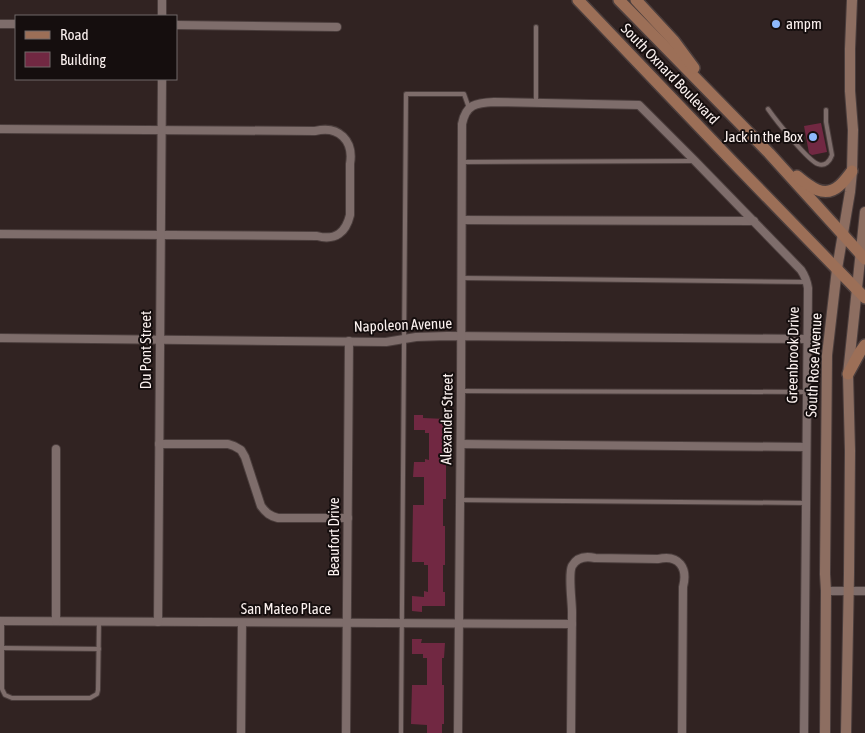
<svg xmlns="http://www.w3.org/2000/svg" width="865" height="733" font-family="'Asap Condensed',sans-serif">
	<rect width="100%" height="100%" fill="#312322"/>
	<g fill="#712842">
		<polygon points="821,123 827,152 812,155 809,153 804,126"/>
		<polygon points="414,415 423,415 423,418 446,419 446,433 444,433 444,460 446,460 446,499 443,499 443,526 445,526 445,565 443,565 443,592 445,592 445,606 422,606 422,612 412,611 412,596 424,597 424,591 428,592 428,565 424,565 424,562 412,562 413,505 424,505 424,477 413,477 414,462 425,462 425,459 429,460 429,433 425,433 425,430 414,430"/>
		<polygon points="412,639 422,639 421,643 445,643 444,658 442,658 442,685 444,685 444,724 442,724 442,733 427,733 427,725 411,724 412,685 427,685 427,658 423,658 423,654 412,654"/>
	</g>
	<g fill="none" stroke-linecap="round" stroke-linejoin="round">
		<defs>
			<g id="service">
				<polyline points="536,27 536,103"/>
				<path d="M768,109c7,10 40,52 50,55 7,3 12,-3 14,-9l-6,-33v-12"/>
				<polyline points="463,162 693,161"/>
				<polyline points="462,278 807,282"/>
				<polyline points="462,391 807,392"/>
				<polyline points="461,500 806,503"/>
				<polyline points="2,621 2,689 5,695 12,698 90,698 97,694 98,690 99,621"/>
				<polyline points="3,648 99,649"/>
				<polyline points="401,733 406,94 464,94 469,108"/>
			</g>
			<g id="minor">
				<polyline points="162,16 162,0"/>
				<polyline points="0,24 16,24"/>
				<polyline points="176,25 337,27"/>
				<path d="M0,129l315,2c24,-6 39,10 35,33v51c-4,17 -14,26 -33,21l-317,-2"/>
				<polyline points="463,220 754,221"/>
				<polyline points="0,338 386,342 416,337 447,336 807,339"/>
				<path d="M159,444h69l6,2 7,4 4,7 16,49c5,7 9,10 17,12h70"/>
				<polyline points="461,444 806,447"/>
				<polyline points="826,591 865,591"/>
				<polyline points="0,621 572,624"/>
				<polyline points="56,621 56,449"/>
				<polyline points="158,622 162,79"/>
				<polyline points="241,733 242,623"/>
				<polyline points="346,733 349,341"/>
				<path d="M458,733l3,-342 1,-267c4,-20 14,-21 32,-22l145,3 56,56 106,109c4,6 6,11 7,18l-4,445"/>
				<path d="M571,733c0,-40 1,-80 1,-121 0,-11 -4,-38 0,-46 5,-9 14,-10 23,-8l63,1c21,-5 30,9 25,28l-1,146"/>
			</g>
			<g id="secondary">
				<polyline points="825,733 826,591 825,574 827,355 837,269 850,192 852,171 853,130 850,91 850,49 852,0"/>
				<polyline points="846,733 849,574 850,451 848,374 865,212"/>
			</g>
			<g id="primary">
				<polyline points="578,0 731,160 865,298"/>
				<polyline points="619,0 769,153 865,259"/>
				<polyline points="636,0 674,41 694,68"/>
				<path d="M797,176c12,10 27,23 42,10 5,-4 9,-10 13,-15"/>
				<polyline points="848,374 860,352 865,345"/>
			</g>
		</defs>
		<use href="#service" stroke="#4b3e3d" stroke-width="6"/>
		<use href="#minor" stroke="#4b3e3d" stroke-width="10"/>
		<use href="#secondary" stroke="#4b3e3d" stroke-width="12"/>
		<use href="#primary" stroke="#4b3e3d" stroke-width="14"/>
		<use href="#service" stroke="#7e6d6b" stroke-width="4"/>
		<use href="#minor" stroke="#7e6d6b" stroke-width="8"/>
		<use href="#secondary" stroke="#8d6e61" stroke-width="10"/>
		<use href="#primary" stroke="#9c6f57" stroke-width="11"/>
	</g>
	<g fill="#8eb9fd" stroke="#150e0e" stroke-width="2">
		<circle cx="776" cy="24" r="5"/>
		<circle cx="813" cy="137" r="5"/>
	</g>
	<g text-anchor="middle" stroke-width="4" stroke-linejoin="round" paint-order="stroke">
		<g font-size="15" fill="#fbf1ef" stroke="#150e0e" text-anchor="start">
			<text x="786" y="29">ampm</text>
			<text x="803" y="142" text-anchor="end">Jack in the Box</text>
		</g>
		<g font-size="15" fill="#fbf1ef" stroke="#150e0e">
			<text transform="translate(670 74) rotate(46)" y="5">South Oxnard Boulevard</text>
			<text transform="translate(403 325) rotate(-2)" y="5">Napoleon Avenue</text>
			<text transform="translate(146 350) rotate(-90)" y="5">Du Pont Street</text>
			<text transform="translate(793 355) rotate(-89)" y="5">Greenbrook Drive</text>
			<text transform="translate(814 365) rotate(-87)" y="5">South Rose Avenue</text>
			<text transform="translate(447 419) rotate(-89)" y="5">Alexander Street</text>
			<text transform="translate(334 537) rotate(-90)" y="5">Beaufort Drive</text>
			<text x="286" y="614">San Mateo Place</text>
		</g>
	</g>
	<rect x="15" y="15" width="162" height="65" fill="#150e0e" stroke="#716968"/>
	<rect x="25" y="31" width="25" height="8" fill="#9c6f57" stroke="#716968"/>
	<text x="60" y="40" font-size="15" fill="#fbf1ef">Road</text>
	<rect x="25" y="52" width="25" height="15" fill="#712842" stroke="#716968"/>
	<text x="60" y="65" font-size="15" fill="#fbf1ef">Building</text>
</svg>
